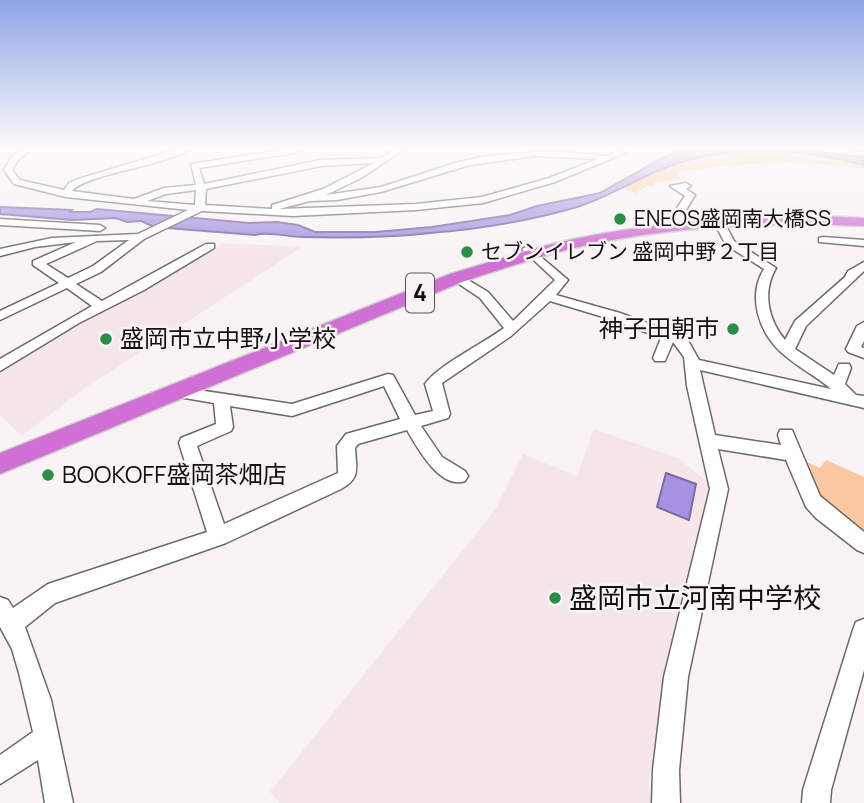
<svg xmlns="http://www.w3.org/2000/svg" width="864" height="803" font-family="Manrope,'Noto Sans JP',sans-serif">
	<rect width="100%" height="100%" fill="#f9f3f5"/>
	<g fill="#f5e6ea">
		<polygon points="223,243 302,247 85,388 22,436 0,415 0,370 73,325 109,307"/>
		<polygon points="594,429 678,458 711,485 665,687 649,782 651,803 280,803 270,792 495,510 523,454 577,476"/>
	</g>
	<g fill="#fac7a1">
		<path d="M757,150l88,10 19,5v4c-61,-11 -123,-6 -184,2l-2,5 3,3 -28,4 2,3h-8l-11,7 -15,-5c45,-21 86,-36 136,-38z"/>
		<polygon points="800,459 820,468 826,460 864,477 864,536 820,499"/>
	</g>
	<g fill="#a791e2" stroke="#7b6aa3" stroke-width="2">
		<path d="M782,148l82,9v8c-66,-17 -140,-22 -204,5 -29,12 -54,28 -83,37 -48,14 -97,22 -147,26 -43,5 -85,5 -128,4 -14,0 -35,-6 -47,-2l-101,-8 -13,-6 -14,1 -11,-4 -44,2 -72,-6v-7l72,3 -2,2h20l7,-3 152,14 28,-1 21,3 17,7h60l57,-5 78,-12 27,-9 63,-13 64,-36 16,-5 -2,-1 21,-3z"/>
		<polygon points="666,473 696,484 689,520 657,507"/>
	</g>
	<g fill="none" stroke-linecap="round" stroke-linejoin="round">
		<defs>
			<g id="minor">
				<path d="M24,148h9l-15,12 -6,10 8,10 44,10 5,-7 9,-4 103,-31h11c-23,17 -107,26 -120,43l62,8 30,-11 32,-3 -5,-21 103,-16h10l-10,5 -95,15 5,16 117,-24 61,-2 15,-10h9l-45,30 -35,17 55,-8 74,-24 31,-7 67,-5 53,5 20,-8h11l-82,34 -72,21 -67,7 -123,6 -91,-5 -58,28 -43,33 -25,12 26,17 104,-57h8v4l-70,42 -65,33 -79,48v-12l92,-53 -25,-18 -67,32v-9l59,-28 -26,-18v-4l43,-19 -41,5 -35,9v-7l52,-11 86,-4 50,-24 -122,-13 -52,-13 -10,-14 8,-14zM536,156l62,3 -49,19 -67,19 -66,7 -137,5 31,-8 27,-1 44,-8 89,-27zM374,163l-51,26 -51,16v4l-67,-4 1,-16 115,-23zM196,190l-1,15 -48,-4 19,-7zM129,240l-36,26 -25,12 -22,-14 51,-23z"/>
				<polygon points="847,148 864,148 864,151"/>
				<polygon points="686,183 691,186 686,189 695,195 686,210 699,214 705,222 704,224 696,224 691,218 675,211 685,196 670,186"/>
				<polygon points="0,219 100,225 105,228 100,231 0,225"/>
				<path d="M720,221l4,1 10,19 42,27c-14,24 -8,51 9,72l10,-19 50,-44 3,-6 16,-9v9l-58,55 -11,23 39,26 5,-11h10l2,4 -6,16 11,11 8,1v12l-164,-38 15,65 66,10 -3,-10 2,-5h12l28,66 44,36v21l-7,-3 -41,-32 -10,-11 -20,-47 -68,-11 10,40 -40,188 -9,93 1,33h-28l1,-33 11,-93 46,-188 -23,-103 -3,-29 -11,-15 -8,19h-10l-2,-3 8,-20 -51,-19 -60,-18 -39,35 -69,47 8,31 -2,4 -27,8 21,31 23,14 3,5 -3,5c-25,9 -48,-34 -58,-51l-49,14 -3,4c1,21 6,30 -14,41l-115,54 -171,60 -30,24 26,73 22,103h-28l-7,-43 -38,24v-29l33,-23 -14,-59 -7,-24 -12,-22v-30l8,3 5,8 35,-24 159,-52 -28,-89 2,-5 35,-14 -2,-21 -41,-7 -3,-4 3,-4 5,-1 114,17 96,-30 5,1 22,40 18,-4 -8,-27c12,-18 59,-41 79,-56l-24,-30 -30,-20 6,-4 4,1 28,17 25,29 42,-41 -31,-29 -2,-2 6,-3 40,34 -12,15 64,18 66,24 13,23 132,29c-15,-13 -34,-22 -49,-36 -23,-20 -35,-57 -18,-84l-38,-24 -11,-21zM384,386l16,33 -54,15 -9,12 1,27 -114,51 -27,-78 34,-15 2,-4 -3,-21 62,10z"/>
				<polygon points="823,237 864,240 864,246 819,242 819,238"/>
				<polygon points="864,322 864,341 861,347 864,348 864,358 848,352 846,349 857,326"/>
				<polygon points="864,619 864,670 831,790 830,803 802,803 803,790 853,630 856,622"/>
			</g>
			<path id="highway" d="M825,216l39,2v8c-98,-4 -198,0 -294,23 -36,9 -72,21 -108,33l-462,192v-21l450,-179c41,-12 82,-26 124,-35 83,-17 166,-23 251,-23z"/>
		</defs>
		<use href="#minor" stroke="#6e686a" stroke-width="3"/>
		<use href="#highway" stroke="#d0cfcf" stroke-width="3"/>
		<use href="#minor" fill="#fff" fill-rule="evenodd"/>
		<use href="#highway" fill="#d170d4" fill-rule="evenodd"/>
	</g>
	<linearGradient id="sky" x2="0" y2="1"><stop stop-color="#8ea6e6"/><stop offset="0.57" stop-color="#fcfafa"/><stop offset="1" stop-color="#fcfafa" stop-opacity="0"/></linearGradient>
	<rect width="864" height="260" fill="url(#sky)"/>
	<g fill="#298f45" stroke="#f9f3f5" stroke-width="2.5">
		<circle cx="620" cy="219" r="7"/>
		<circle cx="467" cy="252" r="7"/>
		<circle cx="733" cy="329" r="7"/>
		<circle cx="106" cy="339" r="7"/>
		<circle cx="48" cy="475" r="7"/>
		<circle cx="555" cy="598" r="7"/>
	</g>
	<g text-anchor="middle" stroke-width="5" stroke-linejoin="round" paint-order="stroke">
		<g font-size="21" fill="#131011" stroke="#f9f3f5" text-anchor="start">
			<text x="634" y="226">ENEOS盛岡南大橋SS</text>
			<text x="481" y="259">セブンイレブン 盛岡中野２丁目</text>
		</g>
		<rect fill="#f9f3f5" stroke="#585455" stroke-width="2" x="406" y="273.5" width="28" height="39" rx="5"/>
		<g font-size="23" font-weight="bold" fill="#131011">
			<text x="420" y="301">4</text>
		</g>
		<g font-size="24" fill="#131011" stroke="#f9f3f5" text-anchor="start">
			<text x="719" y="337" text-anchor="end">神子田朝市</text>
			<text x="120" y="347">盛岡市立中野小学校</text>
			<text x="62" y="483">BOOKOFF盛岡茶畑店</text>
		</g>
		<g font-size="28" fill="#131011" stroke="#f9f3f5" text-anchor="start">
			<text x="569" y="608">盛岡市立河南中学校</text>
		</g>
	</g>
</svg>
